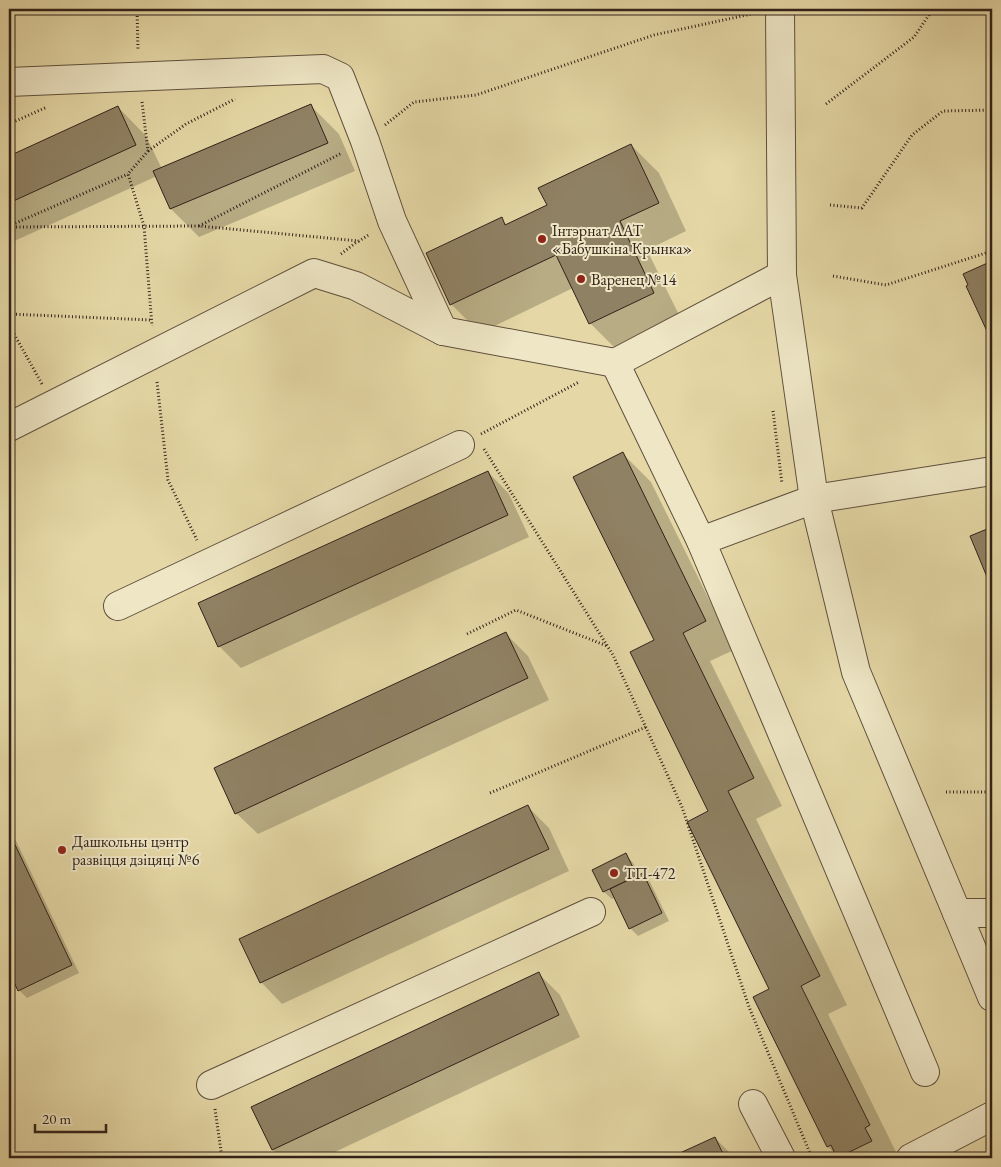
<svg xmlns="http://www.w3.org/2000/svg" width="1001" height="1167" font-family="'EB Garamond',serif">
	<rect width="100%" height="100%" fill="#e5d8a6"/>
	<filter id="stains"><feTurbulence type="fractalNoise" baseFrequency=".004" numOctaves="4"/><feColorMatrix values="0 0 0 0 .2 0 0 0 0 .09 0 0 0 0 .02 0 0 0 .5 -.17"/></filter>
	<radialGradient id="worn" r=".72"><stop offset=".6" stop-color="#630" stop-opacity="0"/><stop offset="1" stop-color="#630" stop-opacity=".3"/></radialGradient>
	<g fill="#0003">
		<polygon points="9,9 25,9 9,15"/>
		<polygon points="311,106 339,134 355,171 199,237 171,209 157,176 10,243 9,242 9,157 118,107 146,136 162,169"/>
		<polygon points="631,145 659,173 686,231 647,250 682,321 618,351 590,323 573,288 480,333 451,304 501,219 507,225 548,206"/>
		<polygon points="992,262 992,339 968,286 970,285 965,275"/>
		<polygon points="623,454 651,482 734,650 710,661 782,806 756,819 847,1005 828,1014 897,1154 893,1156 894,1158 840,1158 828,1147 755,997 771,989 710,811 656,641"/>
		<polygon points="488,472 509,494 529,537 241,668 220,647 200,604"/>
		<polygon points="992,528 992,585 971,537"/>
		<polygon points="506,634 528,656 549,700 258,834 236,813"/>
		<polygon points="528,807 549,828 569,871 282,1004 261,982"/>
		<polygon points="9,826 79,973 27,998 19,990 9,968"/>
		<polygon points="626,855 633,863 640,876 642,875 650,882 669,921 638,936 630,928 615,898 612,899 604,892 594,870"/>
		<polygon points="538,973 560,995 580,1037 322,1158 281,1158 273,1150 253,1107"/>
		<polygon points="715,1138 735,1158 672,1158"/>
	</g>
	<g fill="#8f8163" stroke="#32221a">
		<polygon points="311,104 328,143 170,209 153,171"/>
		<polygon points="118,106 136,145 9,203 9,156"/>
		<polygon points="631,144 659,203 620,221 654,293 589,324 556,255 450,305 426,253 502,217 505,225 547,205 538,188"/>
		<polygon points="992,261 992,342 966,286 968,285 963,274"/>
		<polygon points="623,452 706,621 683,633 754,778 728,791 820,976 801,986 870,1125 865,1128 872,1141 837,1158 831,1145 827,1147 753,997 769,989 687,822 708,811 630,652 654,640 573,477"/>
		<polygon points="488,471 508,515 218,647 198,603"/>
		<polygon points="992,527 992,589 970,536"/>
		<polygon points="506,632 528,678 235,814 214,768"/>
		<polygon points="528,805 549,849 260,983 239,939"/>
		<polygon points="9,832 72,965 18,991 9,971"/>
		<polygon points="626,853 637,876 603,892 592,870"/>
		<polygon points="643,873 662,913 629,929 610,889"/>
		<polygon points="539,972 559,1015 272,1150 251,1107"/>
		<polygon points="715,1137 725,1158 669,1158"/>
	</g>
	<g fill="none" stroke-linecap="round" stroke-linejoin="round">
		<defs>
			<g id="minor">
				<polyline points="780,9 782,275 814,499 856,672 957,913 992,913"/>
				<polyline points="9,82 323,69 340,77 365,141 392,221 443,331"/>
				<polyline points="615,363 701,541"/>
				<polyline points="9,427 314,273 356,286 443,331 615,363 782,275"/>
				<polyline points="118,606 460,445"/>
				<polyline points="957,913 992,997"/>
				<polyline points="925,1072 701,541 814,499 992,471"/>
				<polyline points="211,1085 591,912"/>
				<polyline points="753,1104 781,1158"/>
				<polyline points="911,1158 992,1116"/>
			</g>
		</defs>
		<use href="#minor" stroke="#5f503d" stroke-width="30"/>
		<g stroke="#32221a" stroke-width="3" stroke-dasharray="1 2.5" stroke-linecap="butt">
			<polyline points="137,9 138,51"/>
			<polyline points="142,102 148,151 128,174 144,226 152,326"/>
			<polyline points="826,104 914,37 933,9"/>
			<polyline points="9,124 47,107"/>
			<polyline points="385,125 414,102 476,95 654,35 756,13"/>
			<polyline points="148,151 186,124 235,99"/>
			<polyline points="830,205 862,208 912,135 943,111 992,110"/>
			<polyline points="9,226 128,174"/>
			<polyline points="199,226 342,153"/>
			<polyline points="9,227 199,226 359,241 370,234"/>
			<polyline points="341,254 358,241"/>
			<polyline points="833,276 886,285 992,251"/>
			<polyline points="9,314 151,320"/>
			<polyline points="9,325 42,384"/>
			<polyline points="157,382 168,480 197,540"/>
			<polyline points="773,411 782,484"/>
			<polyline points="481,434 579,382"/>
			<polyline points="484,449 613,655 682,807 749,1007 812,1158"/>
			<polyline points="467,634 516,610 607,646"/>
			<polyline points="946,792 992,792"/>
			<polyline points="490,793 646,727"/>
			<polyline points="215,1109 222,1158"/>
		</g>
		<use href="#minor" stroke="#eee6c5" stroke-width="28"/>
	</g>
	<g fill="#8f2418" stroke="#eee6c5" stroke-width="2">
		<circle cx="542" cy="239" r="5"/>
		<circle cx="581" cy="279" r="5"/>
		<circle cx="62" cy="850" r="5"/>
		<circle cx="614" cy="873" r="5"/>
	</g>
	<g text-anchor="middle" stroke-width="4" stroke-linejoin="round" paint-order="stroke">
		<g font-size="16" fill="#32221a" stroke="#eee6c5" text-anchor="start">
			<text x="552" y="236">Інтэрнат ААТ<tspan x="552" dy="18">«Бабушкіна Крынка»</tspan></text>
			<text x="591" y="285">Варенец №14</text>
			<text x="72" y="847">Дашкольны цэнтр<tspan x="72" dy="18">развіцця дзіцяці №6</tspan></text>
			<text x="624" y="879">ТП-472</text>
		</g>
	</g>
	<rect width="1001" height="1167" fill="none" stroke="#e5d8a6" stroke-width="30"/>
	<rect x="10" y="10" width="981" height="1147" fill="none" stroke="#32221a" stroke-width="2.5"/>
	<rect x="15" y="15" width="971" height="1137" fill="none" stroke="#32221a"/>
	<path d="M35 1124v8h71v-8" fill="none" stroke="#32221a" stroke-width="2.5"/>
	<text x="42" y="1124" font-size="15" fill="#32221a" stroke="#eee6c5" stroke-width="4" paint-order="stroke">20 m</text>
	<rect width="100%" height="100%" filter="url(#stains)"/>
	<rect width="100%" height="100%" fill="url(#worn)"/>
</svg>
